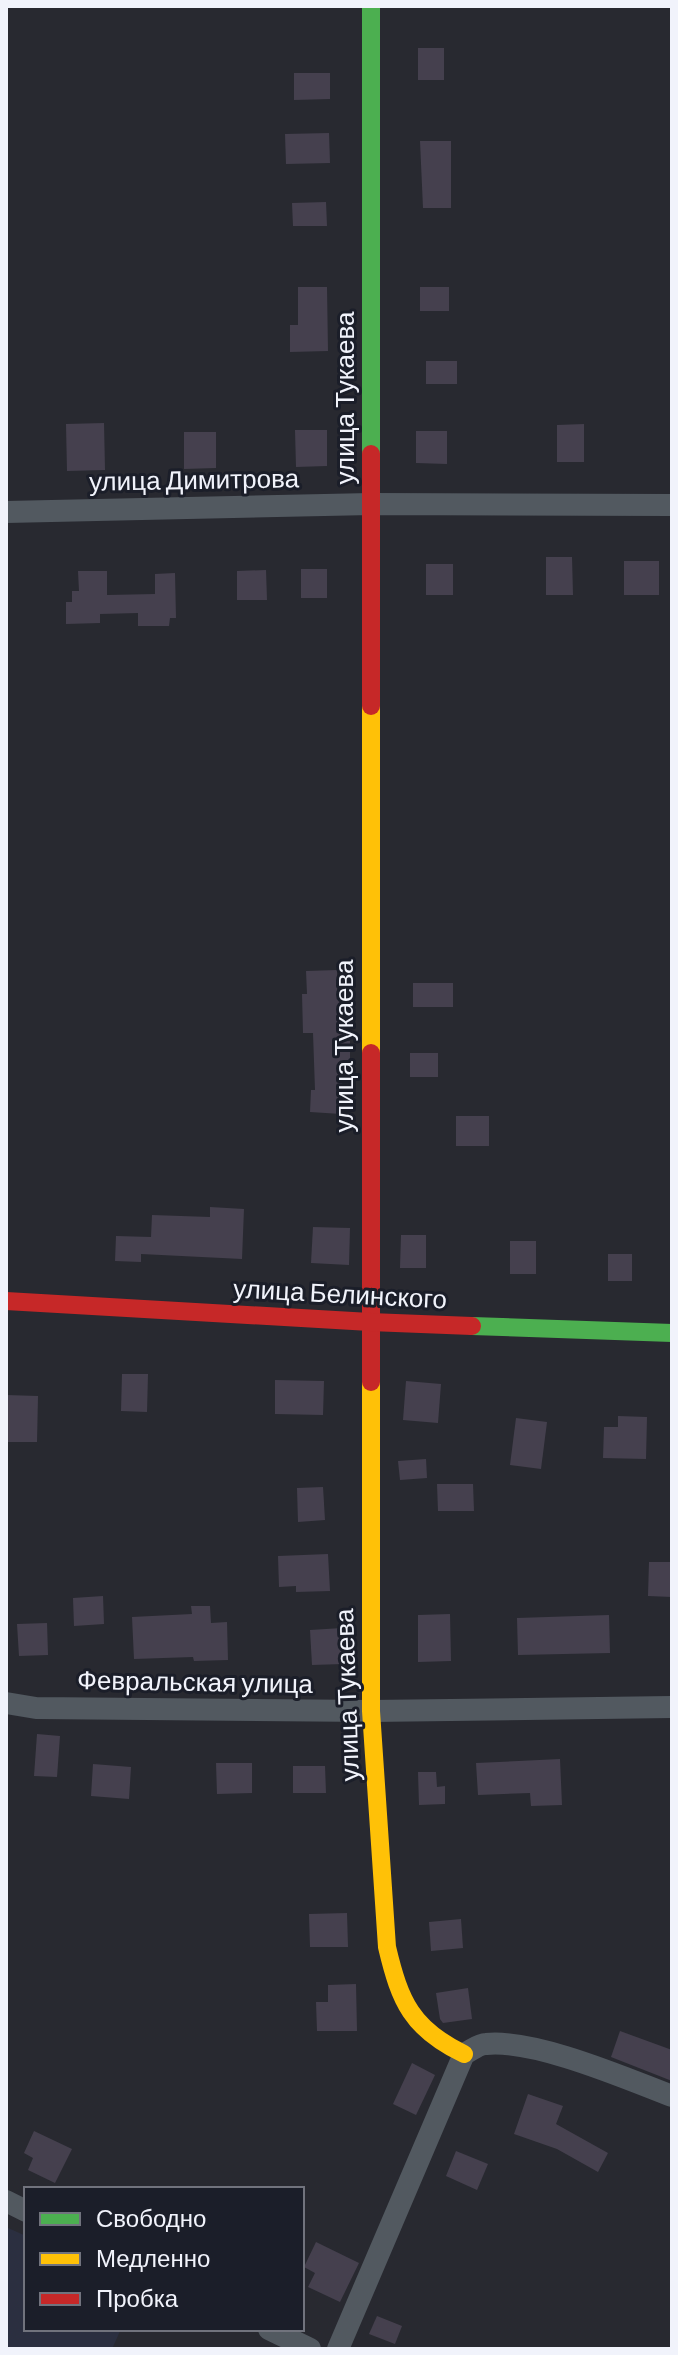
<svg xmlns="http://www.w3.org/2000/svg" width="678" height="2355" font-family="Barlow,sans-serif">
	<rect width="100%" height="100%" fill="#282930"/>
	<polygon fill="#2b2f40" points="6,2227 26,2236 26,2329 121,2329 112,2349 6,2349"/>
	<g fill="#45404e">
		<rect x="418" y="48" width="26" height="32"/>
		<polygon points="294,73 330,73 330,99 294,100"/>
		<polygon points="329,133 330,163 286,164 285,134"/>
		<polygon points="420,141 451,141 451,208 423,208"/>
		<polygon points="326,202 327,226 293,226 292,203"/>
		<polygon points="298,287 327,287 328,351 290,352 290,325 298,325"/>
		<rect x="420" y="287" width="29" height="24"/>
		<rect x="426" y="361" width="31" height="23"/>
		<polygon points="104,423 105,470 67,471 66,424"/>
		<polygon points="584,424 584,462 557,462 557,425"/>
		<polygon points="295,430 327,430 327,466 296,467"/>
		<polygon points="416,431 447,431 447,464 416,463"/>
		<polygon points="184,432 216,432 216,468 184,469"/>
		<polygon points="546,557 572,557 573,595 546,595"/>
		<rect x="624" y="561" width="35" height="34"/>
		<rect x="426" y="564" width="27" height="31"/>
		<rect x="301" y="569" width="26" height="29"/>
		<polygon points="266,570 267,600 237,600 237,571"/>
		<polygon points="78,571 107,571 107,595 155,594 155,574 175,573 176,618 170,618 169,626 138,626 138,613 100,614 100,623 66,624 66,602 72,602 72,591 79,591"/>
		<polygon points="337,970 337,993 347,993 348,1041 350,1041 350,1062 343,1062 341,1114 310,1112 311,1090 315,1090 313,1033 303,1033 302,994 307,994 306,971"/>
		<rect x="413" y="983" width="40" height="24"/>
		<rect x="410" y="1053" width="28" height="24"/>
		<rect x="456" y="1116" width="33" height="30"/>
		<polygon points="210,1207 244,1209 242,1259 141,1254 141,1262 115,1261 116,1236 151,1237 152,1215 210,1217"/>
		<polygon points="313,1227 350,1228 349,1265 311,1263"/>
		<polygon points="401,1235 426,1235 426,1268 400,1268"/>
		<rect x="510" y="1241" width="26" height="33"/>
		<rect x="608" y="1254" width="24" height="27"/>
		<polygon points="122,1374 148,1374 147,1412 121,1411"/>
		<polygon points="275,1380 324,1381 323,1415 275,1414"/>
		<polygon points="406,1381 441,1384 438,1423 403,1420"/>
		<polygon points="6,1395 38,1396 37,1442 6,1442"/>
		<polygon points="618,1416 647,1417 646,1459 603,1458 604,1427 618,1427"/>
		<polygon points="516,1418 547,1422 541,1469 510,1465"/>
		<polygon points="426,1459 427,1478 400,1480 398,1461"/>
		<polygon points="437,1484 473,1484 474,1511 438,1511"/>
		<polygon points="323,1487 325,1520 298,1522 297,1488"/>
		<polygon points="328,1554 330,1591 296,1592 296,1586 279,1587 278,1556"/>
		<polygon points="649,1562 672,1562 672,1597 648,1596"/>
		<polygon points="103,1596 104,1624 74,1626 73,1598"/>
		<polygon points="191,1606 210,1606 211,1623 227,1622 228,1660 194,1661 193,1657 134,1659 132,1617 192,1614"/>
		<polygon points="450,1614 451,1661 418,1662 418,1615"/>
		<polygon points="609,1615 610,1653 518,1655 517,1618"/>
		<polygon points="47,1623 48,1655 19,1656 17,1624"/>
		<polygon points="342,1628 343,1664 312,1665 310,1630"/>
		<polygon points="37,1734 60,1736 57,1777 34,1776"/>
		<polygon points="560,1759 562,1805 531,1806 530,1793 478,1795 476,1763"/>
		<polygon points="216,1763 252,1763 252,1793 217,1794"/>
		<polygon points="93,1764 131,1767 129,1799 91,1796"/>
		<polygon points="293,1766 325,1766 326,1793 293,1793"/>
		<polygon points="418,1772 436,1772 437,1787 445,1786 445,1804 419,1805"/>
		<polygon points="347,1913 348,1947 310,1947 309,1914"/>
		<polygon points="461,1919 463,1948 431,1951 429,1922"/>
		<polygon points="356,1984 357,2031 317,2031 316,2002 328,2002 328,1985"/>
		<polygon points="468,1988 472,2019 443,2023 440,2019 436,1993"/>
		<polygon points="620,2031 672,2050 672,2081 611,2057"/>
		<polygon points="412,2063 435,2075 416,2115 393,2104"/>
		<polygon points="528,2094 563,2106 556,2124 608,2153 598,2172 557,2149 514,2134"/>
		<polygon points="34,2131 72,2149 55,2183 28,2170 33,2158 24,2153"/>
		<polygon points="456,2151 488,2164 477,2190 446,2176"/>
		<polygon points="316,2242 359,2263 340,2302 308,2287 315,2273 304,2267"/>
		<polygon points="377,2316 402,2326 395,2344 369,2334"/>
	</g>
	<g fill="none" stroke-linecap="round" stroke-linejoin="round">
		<g stroke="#525960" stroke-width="22">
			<polyline points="6,512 371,504 672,505"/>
			<polyline points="6,1703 36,1708 371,1711 672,1707"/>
			<polyline points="6,2201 26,2211"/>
			<polyline points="269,2329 310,2349"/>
			<path d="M338,2349l126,-295c7,-3 14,-10 22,-10 49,-5 139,34 186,52"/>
		</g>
		<g stroke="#4caf50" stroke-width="18">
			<polyline points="371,6 371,454"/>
			<polyline points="472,1326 672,1333"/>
		</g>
		<g stroke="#ffc107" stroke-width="18">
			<polyline points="371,706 371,1053"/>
			<path d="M371,1382v329l16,236c13,55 25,82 77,107"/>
		</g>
		<g stroke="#c62828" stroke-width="18">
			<polyline points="371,454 371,706"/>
			<polyline points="371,1053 371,1382"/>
			<polyline points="6,1301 370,1322 472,1326"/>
		</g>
	</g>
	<g text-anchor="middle" stroke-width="6" stroke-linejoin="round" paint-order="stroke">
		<g font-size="26" fill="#f1f3fb" stroke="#1b1e29">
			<text transform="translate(345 398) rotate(-90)" y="9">улица Тукаева</text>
			<text transform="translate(194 480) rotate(-1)" y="9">улица Димитрова</text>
			<text transform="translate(344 1046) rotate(-90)" y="9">улица Тукаева</text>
			<text transform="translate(340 1294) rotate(3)" y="9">улица Белинского</text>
			<text transform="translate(195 1682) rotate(1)" y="9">Февральская улица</text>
			<text transform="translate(347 1695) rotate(-92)" y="9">улица Тукаева</text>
		</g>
	</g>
	<rect width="678" height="2355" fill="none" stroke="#f1f3fb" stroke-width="16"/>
	<rect x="24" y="2187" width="280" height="144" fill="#1b1e29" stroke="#71737d" stroke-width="2"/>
	<rect x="40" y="2213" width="40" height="12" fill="#4caf50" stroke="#71737d" stroke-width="2"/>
	<text x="96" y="2227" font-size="24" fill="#f1f3fb">Свободно</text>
	<rect x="40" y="2253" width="40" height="12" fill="#ffc107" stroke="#71737d" stroke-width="2"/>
	<text x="96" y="2267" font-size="24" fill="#f1f3fb">Медленно</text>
	<rect x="40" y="2293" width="40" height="12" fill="#c62828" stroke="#71737d" stroke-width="2"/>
	<text x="96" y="2307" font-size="24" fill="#f1f3fb">Пробка</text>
</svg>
